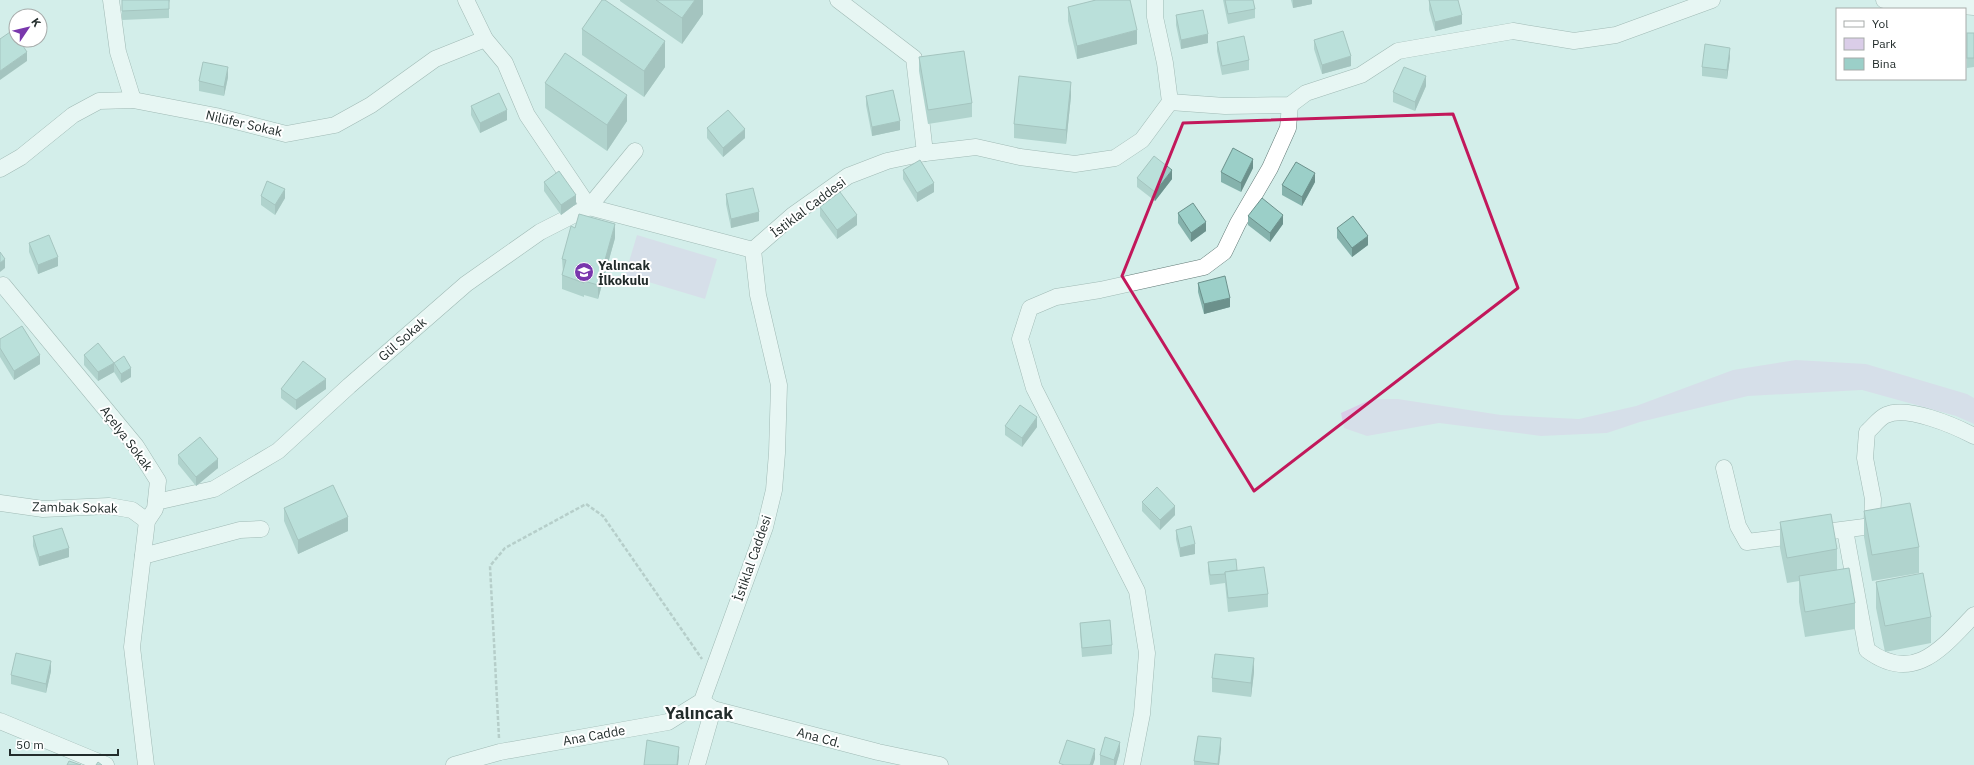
<svg xmlns="http://www.w3.org/2000/svg" width="1974" height="765" font-family="'IBM Plex Sans',sans-serif">
	<rect width="100%" height="100%" fill="#d3eeea"/>
	<g fill="#dacde8">
		<polygon points="637,235 717,259 705,299 625,275"/>
		<polygon points="1796,360 1866,364 1967,394 1974,398 1974,424 1956,416 1862,390 1748,396 1640,422 1607,433 1541,436 1439,423 1367,436 1344,428 1341,413 1372,399 1398,399 1501,415 1579,419 1636,406 1733,370"/>
	</g>
	<g fill="none" stroke-linecap="round" stroke-linejoin="round">
		<defs>
			<g id="minor">
				<polyline points="111,0 118,52 133,100"/>
				<polyline points="466,0 485,39 505,63 527,115 589,207 753,250"/>
				<polyline points="838,0 914,58 925,153"/>
				<polyline points="1884,0 1974,7"/>
				<polyline points="1170,102 1225,106 1290,105 1306,93 1361,75 1398,51 1513,31 1574,41 1616,35 1712,0"/>
				<polyline points="0,169 21,157 73,115 99,101 133,100 216,116 286,134 335,125 371,105 435,59 485,39"/>
				<polyline points="3,285 136,446 158,481 155,509 147,521 132,647 146,765"/>
				<path d="M1724,468l14,58 9,16 125,-16 1,-27 -8,-41 2,-26c6,-5 12,-14 19,-17 21,-10 69,11 88,21"/>
				<polyline points="156,502 214,489 278,451 349,386 466,284 540,232 589,207 635,151"/>
				<polyline points="0,503 43,509 109,506 132,510 147,521"/>
				<path d="M1845,530l22,120c47,35 75,-2 107,-35"/>
				<polyline points="143,556 240,530 261,529"/>
				<polyline points="702,701 713,709 878,752 940,765"/>
				<polyline points="0,721 106,765"/>
				<polyline points="454,765 500,752 668,722 702,701 765,527 774,490 777,453 779,385 758,295 753,250 793,215 848,176 887,161 925,153 976,147 1020,157 1075,164 1115,158 1142,140 1170,102 1165,63 1155,17 1155,0"/>
				<polyline points="697,765 713,709"/>
				<polyline points="1132,765 1142,714 1147,653 1137,591 1034,388 1020,339 1030,308 1056,297 1100,290 1204,267 1224,252 1238,223 1270,168 1288,128 1290,105"/>
			</g>
		</defs>
		<use href="#minor" stroke="#627a77" stroke-width="17"/>
		<polyline stroke="#92a7a4" stroke-width="2.5" stroke-dasharray="4 2" stroke-linecap="butt" points="499,738 490,566 505,548 586,504 603,516 702,659"/>
		<use href="#minor" stroke="#fff" stroke-width="16"/>
	</g>
	<g fill="#85b2ac">
		<polygon points="122,0 170,0 169,3 169,18 122,20"/>
		<polygon points="620,0 703,0 703,14 682,44 620,1"/>
		<polygon points="1223,0 1253,0 1255,9 1255,18 1228,24"/>
		<polygon points="1291,0 1312,0 1312,4 1293,8"/>
		<polygon points="1429,0 1462,24 1435,31 1429,10"/>
		<polygon points="1068,7 1137,44 1077,59 1068,21"/>
		<polygon points="1176,15 1208,43 1181,49 1176,25"/>
		<polygon points="582,29 665,67 644,97 582,55"/>
		<polygon points="1967,33 1974,33 1974,67 1967,68"/>
		<polygon points="1314,40 1351,66 1322,74 1314,49"/>
		<polygon points="1217,42 1249,60 1249,70 1222,75 1217,51"/>
		<polygon points="919,57 972,103 972,117 928,124 919,71"/>
		<polygon points="1730,57 1727,79 1702,76 1702,67"/>
		<polygon points="228,77 224,96 199,91 199,81"/>
		<polygon points="545,83 627,121 607,151 545,108"/>
		<polygon points="1426,86 1415,111 1393,102 1393,92"/>
		<polygon points="866,96 900,130 872,136 866,105"/>
		<polygon points="1071,96 1066,144 1014,138 1014,124"/>
		<polygon points="471,106 507,120 480,133 471,115"/>
		<polygon points="707,128 745,138 723,157 707,138"/>
		<polygon points="1253,168 1241,192 1221,182 1221,172"/>
		<polygon points="903,170 934,192 917,202 903,179"/>
		<polygon points="1137,178 1172,179 1155,201 1137,187"/>
		<polygon points="544,182 576,204 561,215 544,191"/>
		<polygon points="1315,182 1302,206 1282,195 1282,185"/>
		<polygon points="726,194 759,221 731,228 726,204"/>
		<polygon points="261,196 285,198 275,215 261,205"/>
		<polygon points="820,207 857,225 837,239 820,216"/>
		<polygon points="1178,213 1206,231 1191,242 1178,223"/>
		<polygon points="1248,216 1283,224 1270,242 1248,225"/>
		<polygon points="1337,228 1368,245 1352,257 1337,238"/>
		<polygon points="615,238 598,299 584,295 584,297 562,289 562,275 563,273 562,259"/>
		<polygon points="29,243 58,266 38,274 29,252"/>
		<polygon points="1198,283 1230,307 1204,314 1198,292"/>
		<polygon points="0,339 40,364 14,380 0,357"/>
		<polygon points="84,355 114,372 98,381 84,365"/>
		<polygon points="114,363 131,377 121,383 114,372"/>
		<polygon points="281,389 326,389 296,410 281,398"/>
		<polygon points="1005,426 1037,427 1022,447 1005,435"/>
		<polygon points="178,455 218,468 196,486 178,464"/>
		<polygon points="1142,502 1175,515 1160,530 1142,511"/>
		<polygon points="284,508 348,531 298,554 284,521"/>
		<polygon points="1864,511 1919,547 1919,573 1872,581 1864,537"/>
		<polygon points="1780,522 1837,549 1837,570 1855,603 1855,629 1805,637 1799,602 1799,581 1787,583 1780,548"/>
		<polygon points="1176,530 1195,554 1180,557 1176,539"/>
		<polygon points="33,536 69,557 39,566 33,546"/>
		<polygon points="1208,562 1237,570 1268,594 1268,607 1228,612 1225,583 1210,585 1208,571"/>
		<polygon points="1876,582 1931,617 1931,643 1885,652 1876,608"/>
		<polygon points="1080,623 1112,645 1112,654 1082,657 1080,632"/>
		<polygon points="51,671 46,693 11,684 11,675"/>
		<polygon points="1254,672 1251,697 1212,692 1212,678"/>
		<polygon points="1221,748 1219,765 1194,765 1194,761"/>
		<polygon points="1120,751 1116,765 1100,765 1100,755"/>
	</g>
	<g fill="#6c918c">
		<polygon points="695,0 703,0 703,14 682,44 682,18"/>
		<polygon points="1293,0 1312,0 1312,4 1293,8"/>
		<polygon points="1462,15 1462,24 1435,31 1435,22"/>
		<polygon points="1137,30 1137,44 1077,59 1077,46"/>
		<polygon points="1208,34 1208,43 1181,49 1181,40"/>
		<polygon points="665,41 665,67 644,97 644,71"/>
		<polygon points="1730,48 1730,57 1727,79 1727,70"/>
		<polygon points="27,52 27,61 0,80 0,71"/>
		<polygon points="1351,56 1351,66 1322,74 1322,65"/>
		<polygon points="228,67 228,77 224,96 224,87"/>
		<polygon points="1426,76 1426,86 1415,111 1415,102"/>
		<polygon points="1071,82 1071,96 1066,144 1066,130"/>
		<polygon points="627,95 627,121 607,151 607,125"/>
		<polygon points="507,110 507,120 480,133 480,123"/>
		<polygon points="900,121 900,130 872,136 872,127"/>
		<polygon points="745,129 745,138 723,157 723,148"/>
		<polygon points="1253,159 1253,168 1241,192 1241,183"/>
		<polygon points="1172,170 1172,179 1155,201 1155,192"/>
		<polygon points="1315,173 1315,182 1302,206 1302,197"/>
		<polygon points="934,183 934,192 917,202 917,193"/>
		<polygon points="285,189 285,198 275,215 275,205"/>
		<polygon points="576,195 576,204 561,215 561,205"/>
		<polygon points="759,212 759,221 731,228 731,219"/>
		<polygon points="857,215 857,225 837,239 837,230"/>
		<polygon points="1283,215 1283,224 1270,242 1270,233"/>
		<polygon points="1206,222 1206,231 1191,242 1191,233"/>
		<polygon points="615,224 615,238 598,299 598,285"/>
		<polygon points="1368,236 1368,245 1352,257 1352,248"/>
		<polygon points="58,257 58,266 38,274 38,265"/>
		<polygon points="5,259 5,268 0,272 0,263"/>
		<polygon points="1230,298 1230,307 1204,314 1204,304"/>
		<polygon points="40,355 40,364 14,380 14,371"/>
		<polygon points="114,363 114,372 98,381 98,372"/>
		<polygon points="131,368 131,377 121,383 121,374"/>
		<polygon points="326,379 326,389 296,410 296,400"/>
		<polygon points="1037,417 1037,427 1022,447 1022,438"/>
		<polygon points="218,459 218,468 196,486 196,477"/>
		<polygon points="1175,506 1175,515 1160,530 1160,520"/>
		<polygon points="348,517 348,531 298,554 298,540"/>
		<polygon points="1195,544 1195,554 1180,557 1180,548"/>
		<polygon points="69,548 69,557 39,566 39,557"/>
		<polygon points="1254,658 1254,672 1251,697 1251,683"/>
		<polygon points="51,661 51,671 46,693 46,684"/>
		<polygon points="1221,738 1221,748 1219,765 1218,765"/>
		<polygon points="1120,742 1120,751 1116,765 1114,765 1114,760"/>
		<polygon points="679,747 679,756 678,765 677,765"/>
		<polygon points="1095,749 1095,759 1093,765 1090,765"/>
	</g>
	<g fill="#9bcfc8" stroke="#6c918c">
		<polygon points="122,0 169,0 169,9 122,11"/>
		<polygon points="602,0 605,0 665,41 644,71 582,29"/>
		<polygon points="656,0 695,0 682,18"/>
		<polygon points="1096,0 1130,0 1137,30 1077,46 1068,7"/>
		<polygon points="1225,0 1253,0 1255,9 1228,14"/>
		<polygon points="1429,0 1458,0 1462,15 1435,22"/>
		<polygon points="1203,10 1208,34 1181,40 1176,15"/>
		<polygon points="13,30 16,35 16,40 19,40 27,52 0,71 0,39"/>
		<polygon points="1343,31 1351,56 1322,65 1314,40"/>
		<rect x="1967" y="33" width="7" height="25"/>
		<polygon points="1244,36 1249,60 1222,66 1217,42"/>
		<polygon points="1705,44 1730,48 1727,70 1702,67"/>
		<polygon points="964,51 972,103 928,110 919,57"/>
		<polygon points="565,53 627,95 607,125 545,83"/>
		<polygon points="203,62 228,67 224,87 199,81"/>
		<polygon points="1404,67 1426,76 1415,102 1393,92"/>
		<polygon points="1019,76 1071,82 1066,130 1014,124"/>
		<polygon points="893,90 900,121 872,127 866,96"/>
		<polygon points="499,93 507,110 480,123 471,106"/>
		<polygon points="728,110 745,129 723,148 707,128"/>
		<polygon points="1233,148 1253,159 1241,183 1221,172"/>
		<polygon points="1154,156 1172,170 1155,192 1137,178"/>
		<polygon points="920,160 934,183 917,193 903,170"/>
		<polygon points="1296,162 1315,173 1302,197 1282,185"/>
		<polygon points="559,171 576,195 561,205 544,182"/>
		<polygon points="267,181 285,189 275,205 261,196"/>
		<polygon points="753,188 759,212 731,219 726,194"/>
		<polygon points="840,192 857,215 837,230 820,207"/>
		<polygon points="1262,198 1283,215 1270,233 1248,216"/>
		<polygon points="1193,203 1206,222 1191,233 1178,213"/>
		<polygon points="579,214 615,224 598,285 584,281 584,283 562,275 566,260 562,259 571,226 575,228"/>
		<polygon points="1353,216 1368,236 1352,248 1337,228"/>
		<polygon points="49,235 58,257 38,265 29,243"/>
		<polygon points="0,252 5,259 0,263"/>
		<polygon points="1225,276 1230,298 1204,304 1198,283"/>
		<polygon points="22,326 40,355 14,371 0,348 0,339"/>
		<polygon points="98,343 114,363 98,372 84,355"/>
		<polygon points="124,356 131,368 121,374 114,363"/>
		<polygon points="303,361 326,379 296,400 281,389"/>
		<polygon points="1020,405 1037,417 1022,438 1005,426"/>
		<polygon points="200,437 218,459 196,477 178,455"/>
		<polygon points="333,485 348,517 298,540 284,508"/>
		<polygon points="1157,487 1175,506 1160,520 1142,502"/>
		<polygon points="1910,503 1919,547 1872,555 1864,511"/>
		<polygon points="1831,514 1837,549 1787,558 1780,522"/>
		<polygon points="1191,526 1195,544 1180,548 1176,530"/>
		<polygon points="62,528 69,548 39,557 33,536"/>
		<polygon points="1236,559 1237,570 1225,572 1225,574 1210,575 1208,562"/>
		<polygon points="1264,567 1268,594 1228,598 1225,572"/>
		<polygon points="1849,568 1855,603 1805,612 1799,576"/>
		<polygon points="1923,573 1931,617 1885,626 1876,582"/>
		<polygon points="1110,620 1112,645 1082,648 1080,623"/>
		<polygon points="16,653 51,661 46,684 11,675"/>
		<polygon points="1215,654 1254,658 1251,683 1212,678"/>
		<polygon points="1198,736 1221,738 1218,764 1194,761"/>
		<polygon points="1105,737 1120,742 1114,760 1100,755"/>
		<polygon points="647,740 679,747 677,765 644,765"/>
		<polygon points="1067,740 1095,749 1090,765 1064,765 1059,763"/>
		<polygon points="69,761 81,765 67,765"/>
		<polygon points="98,762 102,765 96,765"/>
	</g>
	<path d="M0 0H1974V765H0ZM1453,114l65,174 -264,203 -132,-215 61,-153z" fill="#d3eeea" fill-opacity=".55" fill-rule="evenodd"/>
	<path fill="none" stroke="#c2185b" stroke-width="3" stroke-linejoin="round" d="M1453,114l65,174 -264,203 -132,-215 61,-153z"/>
	<defs>
		<symbol id="school-disc" viewBox="-11 -11 22 22"><circle r="9.5" fill="#7937ac" stroke="#fff"/><path d="M0-5L7-2L0 1L-7-2ZM-4 1L0 2.5L4 1V4Q0 6-4 4Z" fill="#fff"/></symbol>
	</defs>
	<g fill-rule="evenodd">
		<use href="#school-disc" x="573" y="261" width="22" height="22"/>
	</g>
	<g text-anchor="middle" stroke-width="4" stroke-linejoin="round" paint-order="stroke">
		<g font-size="13" fill="#222c2b" stroke="#fff">
			<text transform="translate(244 123) rotate(13)" y="5">Nilüfer Sokak</text>
			<text transform="translate(808 207) rotate(-37)" y="5">İstiklal Caddesi</text>
			<text transform="translate(402 339) rotate(-41)" y="5">Gül Sokak</text>
			<text transform="translate(127 438) rotate(53)" y="5">Açelya Sokak</text>
			<text transform="translate(75 507) rotate(1)" y="5">Zambak Sokak</text>
			<text transform="translate(752 558) rotate(-71)" y="5">İstiklal Caddesi</text>
			<text transform="translate(594 735) rotate(-10)" y="5">Ana Cadde</text>
			<text transform="translate(819 737) rotate(15)" y="5">Ana Cd.</text>
		</g>
		<g font-size="13" font-weight="bold" fill="#222c2b" stroke="#fff" text-anchor="start">
			<text x="598" y="270">Yalıncak<tspan x="598" dy="15">İlkokulu</tspan></text>
		</g>
		<g font-size="17" font-weight="bold" fill="#222c2b" stroke="#fff">
			<text x="699" y="719">Yalıncak</text>
		</g>
	</g>
	<rect x="1836" y="8" width="130" height="72" fill="#ffffff" stroke="#a7abaa"/>
	<rect x="1844" y="21" width="20" height="6" fill="#ffffff" stroke="#a7abaa"/>
	<text x="1872" y="28" font-size="12" fill="#222c2b">Yol</text>
	<rect x="1844" y="38" width="20" height="12" fill="#dacde8" stroke="#a7abaa"/>
	<text x="1872" y="48" font-size="12" fill="#222c2b">Park</text>
	<rect x="1844" y="58" width="20" height="12" fill="#9bcfc8" stroke="#a7abaa"/>
	<text x="1872" y="68" font-size="12" fill="#222c2b">Bina</text>
	<g transform="translate(28 28) rotate(55)"><circle r="19" fill="#ffffff" stroke="#a7abaa"/>
	<path d="M0-3L7 15L0 10L-7 15Z" fill="#7937ac"/>
	<text y="-6" font-size="11" font-weight="bold" text-anchor="middle" fill="#222c2b">K</text>
	</g>
	<path d="M10 749v6h108v-6" fill="none" stroke="#222c2b" stroke-width="2"/>
	<text x="16" y="749" font-size="12" fill="#222c2b" stroke="#ffffff" stroke-width="3" paint-order="stroke">50 m</text>
</svg>
